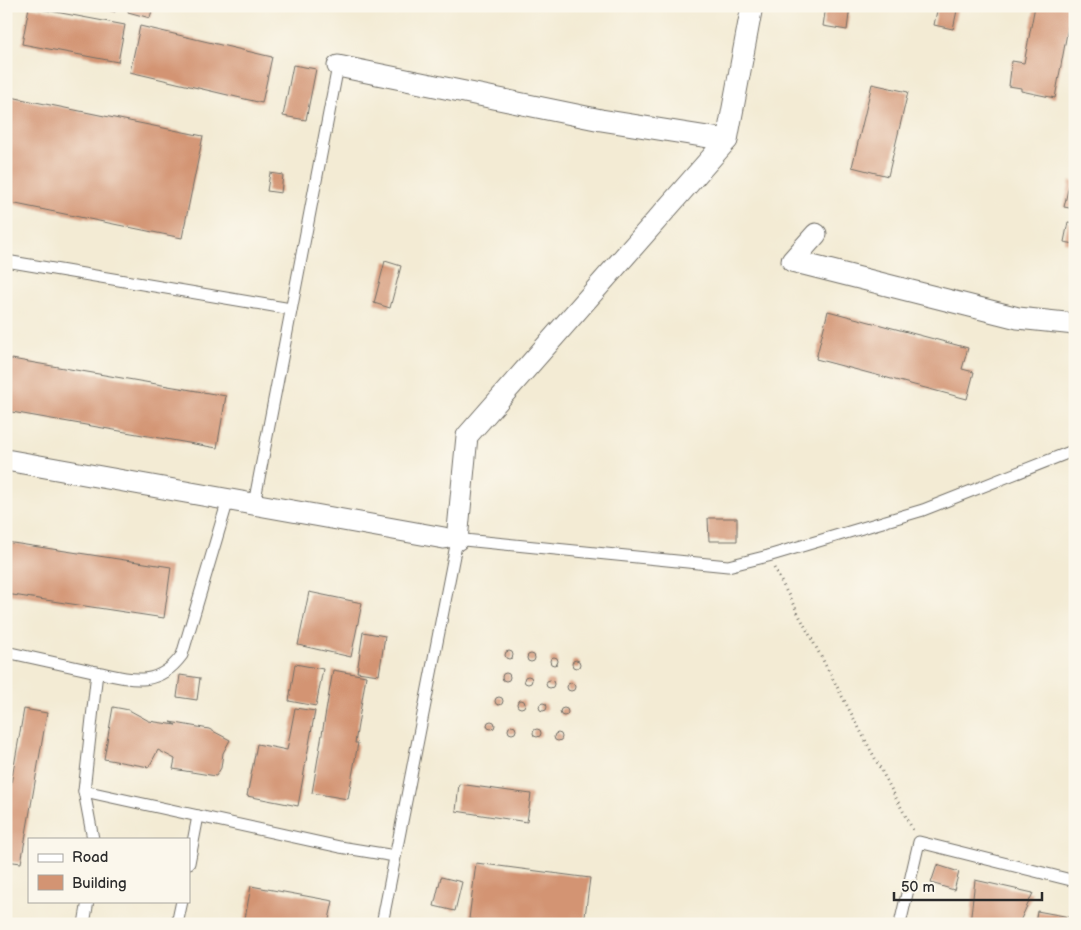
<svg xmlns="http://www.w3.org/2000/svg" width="1081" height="930" font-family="'Balsamiq Sans',sans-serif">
	<rect width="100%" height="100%" fill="#fbf7ec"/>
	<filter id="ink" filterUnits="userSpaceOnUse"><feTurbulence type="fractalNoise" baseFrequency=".02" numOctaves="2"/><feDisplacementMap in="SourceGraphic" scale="10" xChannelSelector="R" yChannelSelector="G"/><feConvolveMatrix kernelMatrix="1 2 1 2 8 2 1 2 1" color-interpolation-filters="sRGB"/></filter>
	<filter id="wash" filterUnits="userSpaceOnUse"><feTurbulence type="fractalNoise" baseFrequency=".0096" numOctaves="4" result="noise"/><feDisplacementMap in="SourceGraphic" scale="20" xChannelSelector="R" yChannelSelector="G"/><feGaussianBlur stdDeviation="1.12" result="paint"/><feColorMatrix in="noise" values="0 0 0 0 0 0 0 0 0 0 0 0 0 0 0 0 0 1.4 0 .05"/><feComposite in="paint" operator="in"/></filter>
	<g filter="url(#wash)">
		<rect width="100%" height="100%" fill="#f3ebd4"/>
		<g id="blocks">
			<g fill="#d39473">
				<polygon points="94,6 117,6 115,12"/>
				<polygon points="129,6 153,6 150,18 128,12"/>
				<polygon points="826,6 850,6 847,30 823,26"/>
				<polygon points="938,6 958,6 953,29 934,25"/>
				<polygon points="1035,6 1072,6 1055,98 1021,91 1021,88 1009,86 1012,61 1024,63"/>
				<polygon points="29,7 125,25 118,62 22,44"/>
				<polygon points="140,26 272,57 262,103 130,72"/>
				<polygon points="293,65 316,69 306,120 283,116"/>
				<polygon points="872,84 908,92 888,176 852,167"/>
				<polygon points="6,96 203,136 182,238 6,202"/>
				<polygon points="270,173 283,175 281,193 267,191"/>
				<polygon points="1070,181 1075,182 1075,209 1064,207"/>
				<polygon points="1068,222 1075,223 1075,244 1064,242"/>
				<polygon points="385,261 401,266 390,308 374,303"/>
				<polygon points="828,311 968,348 962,369 974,372 967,399 816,359"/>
				<polygon points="6,358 226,396 217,448 6,411"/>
				<polygon points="708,518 737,518 737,541 709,541"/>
				<polygon points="6,542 171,567 164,618 6,594"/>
				<polygon points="309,592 362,603 351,657 298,645"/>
				<polygon points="363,632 385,636 379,675 357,672"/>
				<circle cx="509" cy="655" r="4"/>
				<circle cx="531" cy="658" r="4"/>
				<circle cx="554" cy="661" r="4"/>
				<circle cx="576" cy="664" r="4"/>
				<polygon points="295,664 323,669 316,706 289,701"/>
				<polygon points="333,670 366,676 355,743 358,743 348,799 312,793"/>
				<circle cx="506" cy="677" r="4"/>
				<polygon points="180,675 200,678 197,700 177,697"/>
				<circle cx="528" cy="680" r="4"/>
				<circle cx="550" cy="684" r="4"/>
				<circle cx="571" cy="687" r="4"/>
				<circle cx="499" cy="701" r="4"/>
				<circle cx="521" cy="704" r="4"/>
				<circle cx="543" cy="707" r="4"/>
				<polygon points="113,707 129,710 149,721 176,725 170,722 209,729 230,740 223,753 221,768 216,776 173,769 175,759 158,750 149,767 104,759"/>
				<polygon points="295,708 315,711 298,806 247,796 257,744 287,750"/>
				<circle cx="564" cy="712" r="4"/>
				<polygon points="24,709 47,713 21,863 6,861 6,812"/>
				<circle cx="491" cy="725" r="4"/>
				<circle cx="512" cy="730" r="4"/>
				<circle cx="537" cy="733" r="4"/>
				<circle cx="558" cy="737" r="4"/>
				<polygon points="459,784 531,794 527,822 456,811"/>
				<polygon points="476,863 590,878 584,924 503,924 469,919"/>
				<polygon points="937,865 959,872 954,890 931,883"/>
				<polygon points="441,877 462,882 455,911 434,906"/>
				<polygon points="975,880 1033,893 1020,921 1017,924 970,924"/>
				<polygon points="251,886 333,901 328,924 244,924"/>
				<polygon points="1037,911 1075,918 1075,924 1035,924"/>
			</g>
		</g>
	</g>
	<g filter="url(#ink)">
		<use href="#blocks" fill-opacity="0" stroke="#716e66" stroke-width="1"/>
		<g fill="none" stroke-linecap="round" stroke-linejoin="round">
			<defs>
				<g id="service">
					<polyline points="6,261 291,309"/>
					<polyline points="254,504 338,66"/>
					<polyline points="454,539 728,566 768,556 923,510 1075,450"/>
					<polyline points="6,652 97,672 84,791 340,847 395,856"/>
					<path d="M97,672c35,8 61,16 85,-17l46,-155"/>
					<polyline points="84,791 93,839"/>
					<polyline points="189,863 198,816"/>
					<polyline points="84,924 88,901"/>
					<polyline points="177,924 182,901"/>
					<polyline points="382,924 457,540"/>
					<polyline points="900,924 919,842 1075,881"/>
				</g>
				<g id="minor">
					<polyline points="338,66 601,120 727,140"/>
					<polyline points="816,234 792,261 1018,318 1075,324"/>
					<polyline points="6,460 444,538"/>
					<polyline points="457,540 467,436 727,140 752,6"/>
				</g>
			</defs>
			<use href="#service" stroke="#716e66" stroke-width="13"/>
			<use href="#minor" stroke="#716e66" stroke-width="23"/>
			<polyline stroke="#716e66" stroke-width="3" stroke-dasharray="1 4" stroke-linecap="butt" points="774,568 913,830"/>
			<use href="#service" stroke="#fff" stroke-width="11"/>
			<use href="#minor" stroke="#fff" stroke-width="21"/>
		</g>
	</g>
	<rect width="1081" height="930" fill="none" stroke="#fbf7ec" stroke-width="25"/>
	<rect x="28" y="838" width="162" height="65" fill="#fbf7ec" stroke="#a8a59f"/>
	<rect x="38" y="854" width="25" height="8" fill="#ffffff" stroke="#a8a59f"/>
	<text x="72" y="862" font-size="15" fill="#2b2b2b">Road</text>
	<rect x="38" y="875" width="25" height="15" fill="#d39473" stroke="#a8a59f"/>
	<text x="72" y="888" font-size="15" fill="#2b2b2b">Building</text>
	<path d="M894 892v8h148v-8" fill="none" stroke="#2b2b2b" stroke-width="2.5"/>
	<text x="901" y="892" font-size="15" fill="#2b2b2b" stroke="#fbf7ec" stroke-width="4" paint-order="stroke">50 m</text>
</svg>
